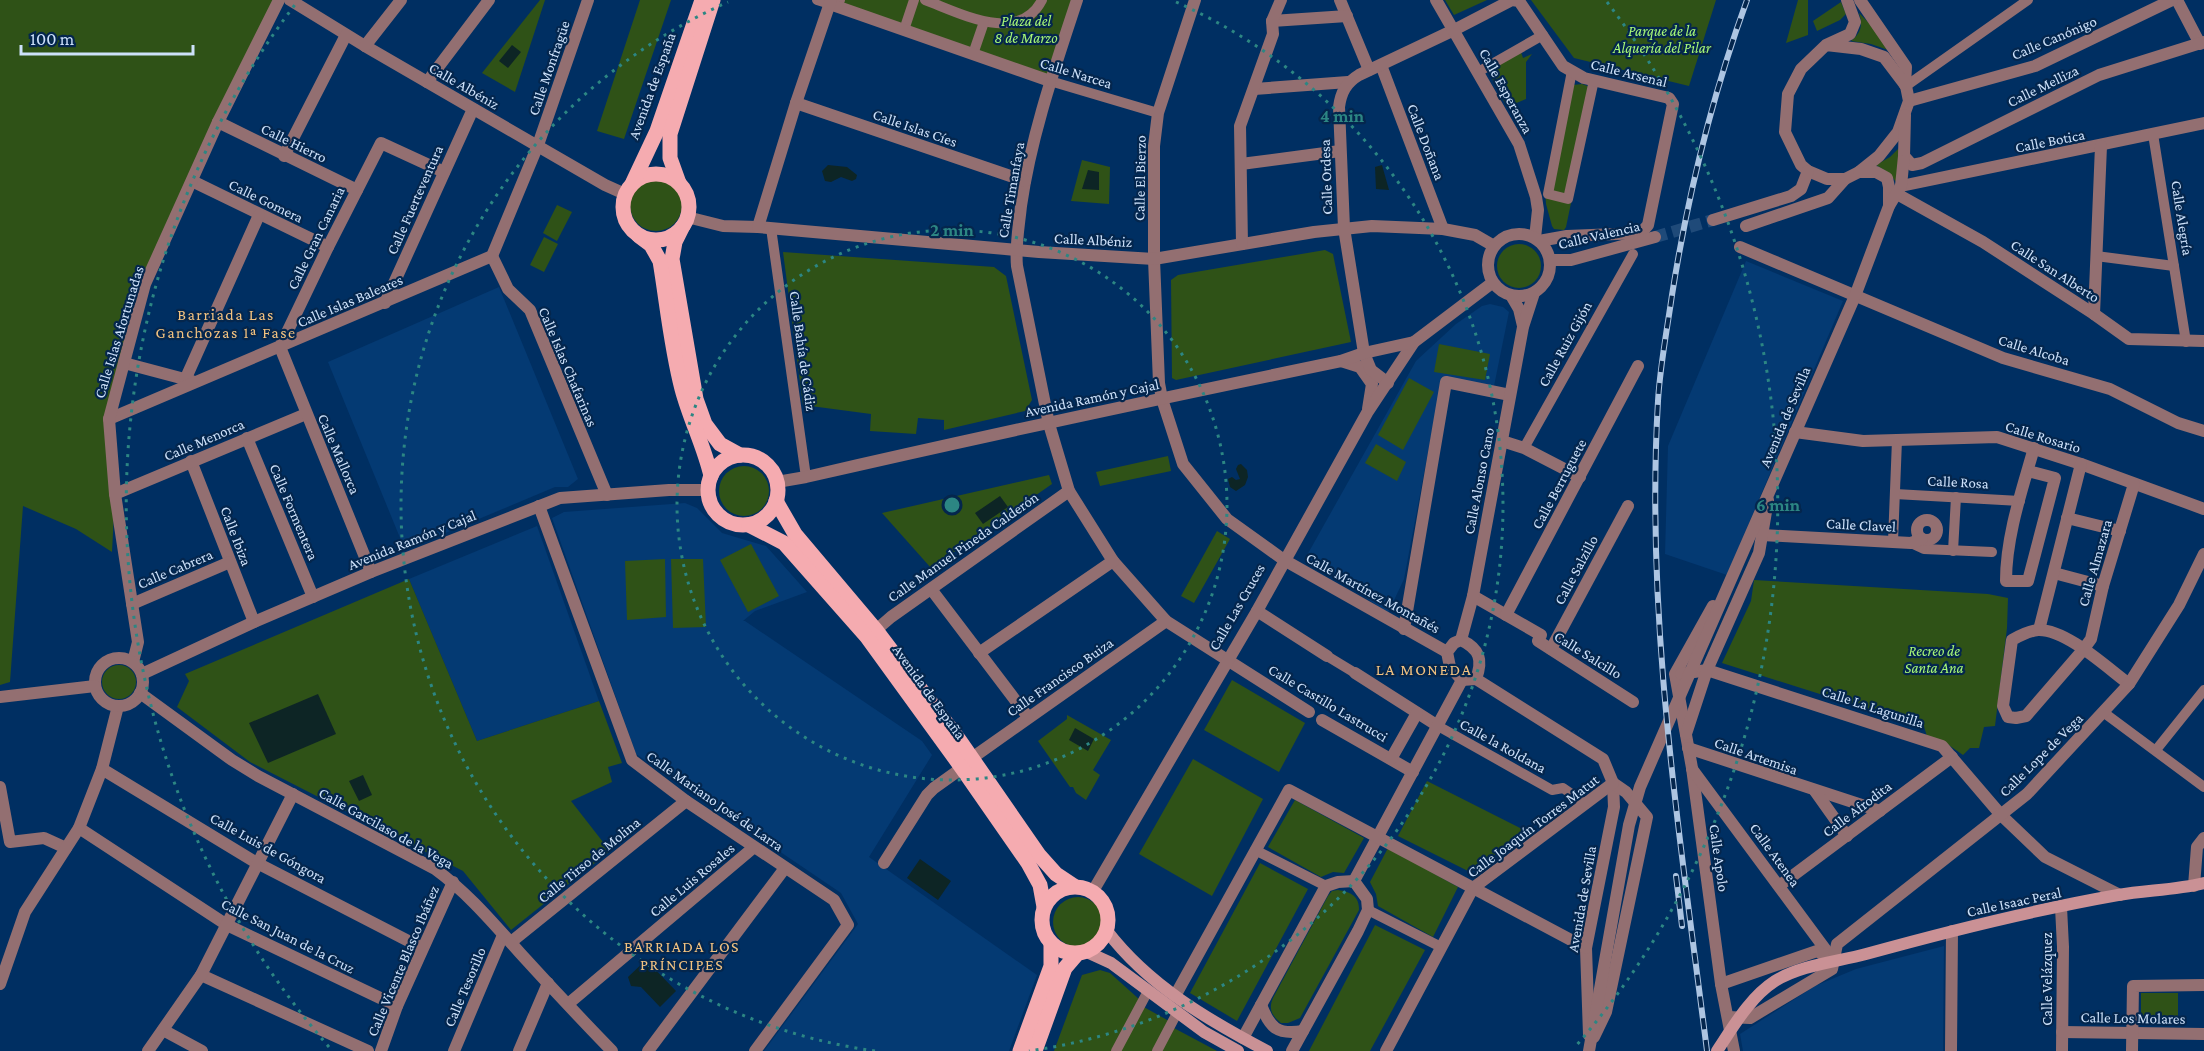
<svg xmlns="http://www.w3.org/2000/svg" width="2204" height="1051" font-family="'Crimson Pro',serif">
	<rect width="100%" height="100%" fill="#002f62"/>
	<g fill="#043a73">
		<polygon points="1746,261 1843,301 1727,575 1665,554 1668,446"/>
		<polygon points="499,287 578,479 568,487 555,487 405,550 328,362"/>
		<polygon points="1490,304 1503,307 1509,312 1494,386 1442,378 1404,579 1388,613 1306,557 1416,361 1456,324 1482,306"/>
		<polygon points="685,503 697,508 722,533 766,546 807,592 755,611 743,621 745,621 922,741 932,755 869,857 1037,975 1009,1051 764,1051 858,924 841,893 636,754 552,518 564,512"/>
		<polygon points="537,526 599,701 477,741 409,579"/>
		<polygon points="1944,946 1943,1051 1743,1051 1740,1034 1815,986 1856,969"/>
	</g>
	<g fill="#2f5217">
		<polygon points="0,0 279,0 145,284 109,418 115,494 112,552 76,529 23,506 10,682 0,685"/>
		<polygon points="540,0 545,0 515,92 482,73"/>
		<polygon points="640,0 671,0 624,139 597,131"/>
		<polygon points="831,0 1075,0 1050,81"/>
		<polygon points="1445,0 1487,0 1454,15"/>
		<polygon points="1531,0 1716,0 1689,86 1574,58"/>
		<polygon points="1798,0 1808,0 1808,35 1786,43"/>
		<polygon points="1841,2 1846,14 1840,20 1817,31 1813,21"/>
		<path d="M1859,13l17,17 15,21 -20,-7 -20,-3c10,-8 12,-15 8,-28z"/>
		<polygon points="1521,52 1523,58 1532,54 1526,62 1526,99 1507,107 1488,71"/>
		<polygon points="1582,84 1590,87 1594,93 1566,227 1564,230 1554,229 1552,226 1546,204 1545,186 1573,85"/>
		<polygon points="1901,146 1896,182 1889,173 1876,165 1890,157"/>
		<polygon points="1082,160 1110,167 1109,204 1071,201"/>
		<circle cx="656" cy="205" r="26"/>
		<polygon points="557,205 572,212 557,241 543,233"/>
		<polygon points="544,237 558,244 544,272 530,265"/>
		<circle cx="1519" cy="266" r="22"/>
		<polygon points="1325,250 1333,254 1351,342 1176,380 1172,378 1171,280 1178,275"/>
		<polygon points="783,252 994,267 1006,276 1032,400 1025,411 944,430 944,420 918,418 916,434 870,431 871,414 803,405"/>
		<polygon points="1439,344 1490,354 1485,380 1434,372"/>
		<polygon points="1409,378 1434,392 1403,450 1378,435"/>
		<polygon points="1376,444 1406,462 1397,481 1365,463"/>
		<polygon points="1168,456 1171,471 1100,486 1096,472"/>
		<circle cx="744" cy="491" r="25"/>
		<polygon points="1049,475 1052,484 931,568 882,513"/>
		<polygon points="1217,531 1230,539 1194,603 1181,596"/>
		<polygon points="751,544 779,596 748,612 720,560"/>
		<polygon points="665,559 666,617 627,620 625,561"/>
		<polygon points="671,559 703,559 706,627 673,628"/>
		<polygon points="409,579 477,741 599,701 622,763 608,767 612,782 571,801 610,851 511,930 463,871 250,762 177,707 189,681 185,674"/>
		<polygon points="1754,580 1988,594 2008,598 2007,628 1995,726 1984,727 1979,748 1970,748 1963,755 1943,741 1927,736 1924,727 1722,663 1751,601"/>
		<circle cx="119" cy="682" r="17"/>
		<polygon points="1232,680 1305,723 1279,772 1204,730"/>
		<polygon points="1067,715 1111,740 1093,770 1100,775 1086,800 1076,793 1073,787 1070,787 1038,741 1067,719"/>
		<polygon points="1193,759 1263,799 1212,896 1139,854"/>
		<polygon points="1427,781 1528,832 1470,872 1398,836"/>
		<polygon points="1295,800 1364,838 1344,873 1333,872 1321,877 1268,847"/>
		<polygon points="1388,848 1458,887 1433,937 1378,906 1376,894 1370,882"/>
		<polygon points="1260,863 1308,889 1237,1021 1190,993"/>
		<path d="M1338,890c13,2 21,6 21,20l-59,108 -12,5h-7c-9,-7 -13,-14 -8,-25l55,-102 4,-5z"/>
		<circle cx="1078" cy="922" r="25"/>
		<polygon points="1375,925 1425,950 1370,1051 1309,1051"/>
		<polygon points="1100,970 1110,973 1140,1000 1112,1051 1054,1051 1082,975"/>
		<rect x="2141" y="993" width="37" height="32"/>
		<polygon points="1142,1006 1169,1021 1153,1051 1118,1051"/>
		<polygon points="1172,1027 1217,1051 1159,1051"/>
	</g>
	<g fill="#0d2525">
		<polygon points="512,45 521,52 508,68 499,61"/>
		<polygon points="828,165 847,167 857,175 856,179 852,181 841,177 831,182 825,181 822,171"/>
		<polygon points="1382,165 1389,190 1376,189 1375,167"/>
		<polygon points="1088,170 1099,172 1099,190 1082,189"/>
		<polygon points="1241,464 1247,470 1248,477 1245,485 1236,491 1230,487 1228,479 1232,477 1236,480 1240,479 1236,469 1238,465"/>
		<polygon points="1000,496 1008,507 983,524 975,513"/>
		<polygon points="318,694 336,734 268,763 249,723"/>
		<polygon points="1075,728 1094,739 1088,751 1069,740"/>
		<polygon points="363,775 372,795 359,801 349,781"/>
		<polygon points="920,859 951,881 938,900 907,878"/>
		<polygon points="646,960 676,991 660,1007 641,987 631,986 628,977"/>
	</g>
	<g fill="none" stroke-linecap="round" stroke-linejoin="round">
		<polyline stroke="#1f4a79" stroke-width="12" stroke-dasharray="12 6" stroke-linecap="butt" points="1655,237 1713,220"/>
		<g stroke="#936f71" stroke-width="10">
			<polyline points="817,0 830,4 840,0"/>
			<path d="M925,0c35,13 94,45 117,0"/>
			<polyline points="904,30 914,0"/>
			<polyline points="973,54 984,22"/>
			<polyline points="1572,71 1548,194 1568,199 1594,80"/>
			<polyline points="1478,72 1543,35"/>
			<polyline points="1050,81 1158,113"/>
			<polyline points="1906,86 2028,0"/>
			<polyline points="2153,134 2186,342"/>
			<polyline points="771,228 806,477"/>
			<polyline points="2096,256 2174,266"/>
			<polyline points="1524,448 1633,254"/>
			<polyline points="1895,494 2020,501"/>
			<polyline points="1893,541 1897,440"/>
			<polyline points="1911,543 1924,549 1992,552"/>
			<polyline points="1953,551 1956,497"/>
			<polyline points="1327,656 1355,673"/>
			<polyline points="2103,712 2204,787"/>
			<polyline points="1438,726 1552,790 1563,788 1586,804"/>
			<polyline points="2156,750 2204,690"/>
			<polyline points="1255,850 1326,886"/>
			<polyline points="1368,910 1441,947"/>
			<polyline points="1116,1051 1148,991"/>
			<polyline points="1157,1051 1177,1013"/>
		</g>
		<g stroke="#936f71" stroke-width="12">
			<polyline points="290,0 365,46 605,185 625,194"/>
			<path d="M1077,0c-22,67 -46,136 -56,206 -2,20 -6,40 -4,60l32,158 20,67 44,70 53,60 143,91"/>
			<polyline points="1195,0 1158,113 1154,146 1154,259 1159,383 1162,399 1183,464 1227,519 1284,560 1447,652"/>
			<polyline points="1340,0 1369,70"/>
			<polyline points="2177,0 2200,44"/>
			<polyline points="830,4 1050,81"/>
			<polyline points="1272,21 1347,16"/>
			<polyline points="365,46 401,0"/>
			<polyline points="1381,65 1443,229"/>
			<polyline points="427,82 489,0"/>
			<polyline points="1254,89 1348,82"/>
			<polyline points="796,103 1025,181"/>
			<polyline points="218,122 357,190"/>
			<polyline points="284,156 346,35"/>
			<polyline points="1904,156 1912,165 1922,163 2099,75 2204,42"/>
			<polyline points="1241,164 1340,151"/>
			<polyline points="192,181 328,247"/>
			<polyline points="1901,186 2204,123"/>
			<polyline points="1897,194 1983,242 2094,314 2129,339 2204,341"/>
			<polyline points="687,217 723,226 758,227 1039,252 1154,259 1314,232 1372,226 1443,229 1475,235 1494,246"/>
			<polyline points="1746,226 1828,198 1845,179"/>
			<polyline points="758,227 796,103 831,0"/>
			<polyline points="1242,244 1240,126 1273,34 1272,21 1281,0"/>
			<polyline points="1740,247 2003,358 2110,389 2178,423 2204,431"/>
			<polyline points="492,256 508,289 530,310 607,495"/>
			<polyline points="1512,297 1519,309 1523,326"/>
			<polyline points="385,303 473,109"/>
			<polyline points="2094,314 2101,146"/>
			<polyline points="1341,361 1360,367 1372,384 1368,409"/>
			<polyline points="124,363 192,381"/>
			<polyline points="185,380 259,215"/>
			<path d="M1388,383l-17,-13 -7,-17 -20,-125 -5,-121c2,-15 7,-24 20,-32l95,-45 58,-30 7,1 44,65 21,12 85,20 4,6 -25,121 -7,8 -74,3 -28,5"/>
			<polyline points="109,419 492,256 538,145 588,0"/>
			<polyline points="1795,432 1863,441 1997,437 2081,464 2204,509"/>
			<polyline points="247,438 313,597"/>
			<polyline points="1502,441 1524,448 1580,477"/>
			<polyline points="191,461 254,622"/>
			<path d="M2028,471l27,7 -27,103h-22c0,-45 16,-91 28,-133"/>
			<polyline points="115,494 306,414"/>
			<polyline points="539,506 632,760 686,801 834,900 848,925 755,1051"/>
			<polyline points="2067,518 2120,531"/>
			<circle cx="1927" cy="530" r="10"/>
			<polyline points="1762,535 1911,543 1922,539"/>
			<polyline points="371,572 280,347 328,247 381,143 444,172"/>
			<polyline points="2054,573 2103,586"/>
			<polyline points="931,589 1028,717"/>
			<polyline points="1473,596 1541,635 1538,641 1633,702"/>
			<polyline points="132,604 230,562"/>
			<polyline points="1713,606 1675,674 1692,768 1721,984 1734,1051"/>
			<polyline points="1257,611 1327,656"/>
			<polyline points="1506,615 1638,366"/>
			<polyline points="1404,629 1446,382 1510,395"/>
			<polyline points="876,630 891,617 1069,491"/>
			<polyline points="2039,630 2081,464"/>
			<polyline points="1461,640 1473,596 1523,327 1534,293"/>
			<path d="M1461,640c19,9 22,20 15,39l-14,1 -12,-13 -3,-15 7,-9z"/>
			<polyline points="1551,649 1628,506"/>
			<polyline points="979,653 1113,561"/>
			<polyline points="133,662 138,642 115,494 109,419 145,284 218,122 279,0"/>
			<polyline points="1355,673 1438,726"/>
			<polyline points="1681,674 1707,670 1942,746 2001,815 2045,857 2120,895"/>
			<polyline points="1476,679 1603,759 1613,783 1614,807 1586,948 1589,1035"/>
			<path d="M2129,684c-23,-17 -63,-55 -91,-54 -9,1 -19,6 -26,10l-9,66 5,11 8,1 10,-2 57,-66 8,-11 12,-53 31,-102"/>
			<polyline points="1322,720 1413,772"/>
			<polyline points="1686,734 1707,670 1759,553 1768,500"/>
			<polyline points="1688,748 1880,811"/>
			<polyline points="972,758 1166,621"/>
			<polyline points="1391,759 1417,713"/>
			<polyline points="102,769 257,863 422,948"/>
			<polyline points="1692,769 1834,961"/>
			<polyline points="0,787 10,842 44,838 66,848"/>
			<polyline points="1815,791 1847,836"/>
			<polyline points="79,828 227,925 397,1006"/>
			<polyline points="884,863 927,795 934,788 962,768"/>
			<polyline points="1354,881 1462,680"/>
			<polyline points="1779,886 1952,757"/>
			<polyline points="2194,886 2197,847 2204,838"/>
			<polyline points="1093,891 1257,611 1367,413 1414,342 1492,283"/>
			<polyline points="2061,907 2063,947 2062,1051"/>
			<polyline points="511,942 686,801"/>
			<polyline points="201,975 368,1051"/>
			<polyline points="0,984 25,912 79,828 102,769 118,706"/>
			<polyline points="1721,984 1817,951 1830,959"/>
			<polyline points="1175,996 1289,790 1586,948"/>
			<polyline points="568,1004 753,848"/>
			<path d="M1261,1005c9,23 16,30 42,26"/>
			<polyline points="1728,1017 1750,1018 1832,969 1837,944 2027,794 2129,684 2179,605 2204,554"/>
			<polyline points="163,1030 202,1051"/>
			<polyline points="2062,1032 2204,1034"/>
			<polyline points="1594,1037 1606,1012 1647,817 1626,792 1613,783"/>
			<polyline points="1243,1038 1326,886 1338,882 1354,881"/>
			<polyline points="148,1051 201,975 293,794"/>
			<polyline points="381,1051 397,1006 453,882"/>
			<polyline points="454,1051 503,935"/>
			<polyline points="519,1051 548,983"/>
			<polyline points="648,1051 785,868"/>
			<polyline points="1292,1051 1358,931 1368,910 1367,899 1354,881"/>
			<polyline points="1386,1051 1473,888 1613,783"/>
			<polyline points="2132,1051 2133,986 2204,985"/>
		</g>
		<g stroke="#936f71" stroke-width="12">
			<polyline points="1436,0 1519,144 1536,197 1538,210 1535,238"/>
			<polyline points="1860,0 1906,67 1905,85"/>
			<polyline points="1826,45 1861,49 1884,57 1906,86 1909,101 1898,132 1879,156 1859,172 1845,179 1827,179 1808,171 1801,165 1785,132 1788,94 1801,69 1826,45 1850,34 1855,22 1847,0"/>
			<polyline points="1909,101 2035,66 2172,0"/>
			<polyline points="1859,172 1876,172 1887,178 1889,187 1889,206"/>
			<polyline points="1713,220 1791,196 1801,189 1808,171"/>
			<circle cx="1519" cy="265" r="31"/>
			<polyline points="1550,260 1571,260 1655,237"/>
			<path d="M777,482l29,-5c178,-41 356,-79 535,-116l23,-8 50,-11"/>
			<circle cx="119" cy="682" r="24"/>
			<polyline points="142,674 254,622 371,572 560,498 669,490 708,490"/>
			<path d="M140,693l92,67 26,16 177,93c33,24 58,54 85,84 30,33 61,66 92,98"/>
			<polyline points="0,697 95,686"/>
			<polyline points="1589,1051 1629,825 1640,787 1855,296 1889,206 1901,186 1904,156 1905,115"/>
			<polyline points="1951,1051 1952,931"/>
		</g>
		<g stroke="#ca9195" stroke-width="12">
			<path d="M1107,931c41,54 101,89 160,120"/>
			<polyline points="1087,952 1111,963 1204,1032 1238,1051"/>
			<path d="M1717,1051c16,-24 33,-54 58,-70 26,-16 61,-19 91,-27 83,-23 167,-44 252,-59 29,-5 58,-5 86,-12"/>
		</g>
		<g stroke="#f5abb0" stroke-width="15">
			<circle cx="656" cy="207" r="33"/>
			<polyline points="633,182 657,131 702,0"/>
			<polyline points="679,183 670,158 670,134 713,0"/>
			<polyline points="683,226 675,242 672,259 696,399 705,424 720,444 740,455"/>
			<path d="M639,236l12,9 9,16c7,42 11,86 22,128 8,30 22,57 29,87"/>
			<circle cx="743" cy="490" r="35"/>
			<polyline points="776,501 795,534 876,630 960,741 1039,855 1056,874 1074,886"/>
			<polyline points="749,525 784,543 867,637 962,768 1028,863 1040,885 1044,907"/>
			<circle cx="1075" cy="920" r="33"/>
			<polyline points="1020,1051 1051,966 1051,943"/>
			<polyline points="1035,1051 1065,968 1077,954"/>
		</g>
		<defs>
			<g id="rail">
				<polyline points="1676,876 1682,926"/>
				<path d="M1707,1051c-27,-215 -62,-432 -49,-650 2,-35 9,-71 14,-106 16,-101 40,-199 75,-295"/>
			</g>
		</defs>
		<use href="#rail" stroke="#adc5e2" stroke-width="6"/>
		<use href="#rail" stroke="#04264d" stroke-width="4" stroke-dasharray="11" stroke-linecap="butt"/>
	</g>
	<g fill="none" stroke="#2c8683" stroke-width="3" stroke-dasharray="3 6">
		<circle cx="952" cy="505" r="275"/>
		<path d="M875 1051A551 551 0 0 1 728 2M1176 2A551 551 0 0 1 1029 1051"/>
		<path d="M329 1047A826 826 0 0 1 297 2M1607 2A826 826 0 0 1 1575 1047"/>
	</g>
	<g text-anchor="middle" stroke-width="4.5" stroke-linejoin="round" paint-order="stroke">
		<g font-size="15" font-style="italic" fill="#a8f877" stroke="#04264d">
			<text x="1026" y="26">Plaza del<tspan x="1026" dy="17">8 de Marzo</tspan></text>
			<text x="1662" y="36">Parque de la<tspan x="1662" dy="17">Alquería del Pilar</tspan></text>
			<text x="1934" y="656">Recreo de<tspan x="1934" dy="17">Santa Ana</tspan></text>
		</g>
		<g font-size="15" fill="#cde1fa" stroke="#04264d">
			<text transform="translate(2054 38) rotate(-23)" y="5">Calle Canónigo</text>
			<text transform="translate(549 68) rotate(-71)" y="5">Calle Monfragüe</text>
			<text transform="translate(1076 73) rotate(17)" y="5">Calle Narcea</text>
			<text transform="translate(1629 73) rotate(14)" y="5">Calle Arsenal</text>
			<text transform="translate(464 86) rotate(30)" y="5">Calle Albéniz</text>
			<text transform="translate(652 86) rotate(-70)" y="5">Avenida de España</text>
			<text transform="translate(2043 86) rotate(-26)" y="5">Calle Melliza</text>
			<text transform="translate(1506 91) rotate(61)" y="5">Calle Esperanza</text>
			<text transform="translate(915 128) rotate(19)" y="5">Calle Islas Cíes</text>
			<text transform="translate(2050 141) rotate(-11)" y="5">Calle Botica</text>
			<text transform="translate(1426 142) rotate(69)" y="5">Calle Doñana</text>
			<text transform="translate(294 143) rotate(26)" y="5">Calle Hierro</text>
			<text transform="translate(1326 177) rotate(-92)" y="5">Calle Ordesa</text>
			<text transform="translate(1140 178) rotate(-89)" y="5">Calle El Bierzo</text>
			<text transform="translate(1011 190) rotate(-80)" y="5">Calle Timanfaya</text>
			<text transform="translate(415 200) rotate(-66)" y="5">Calle Fuerteventura</text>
			<text transform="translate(266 201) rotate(26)" y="5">Calle Gomera</text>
			<text transform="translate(2182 218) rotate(81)" y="5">Calle Alegría</text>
			<text transform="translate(1599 235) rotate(-13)" y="5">Calle Valencia</text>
			<text transform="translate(316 238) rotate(-64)" y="5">Calle Gran Canaria</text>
			<text transform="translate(1093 240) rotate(3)" y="5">Calle Albéniz</text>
			<text transform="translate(2055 271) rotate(33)" y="5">Calle San Alberto</text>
			<text transform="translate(350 301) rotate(-23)" y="5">Calle Islas Baleares</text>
			<text transform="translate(119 332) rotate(-73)" y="5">Calle Islas Afortunadas</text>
			<text transform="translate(1565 344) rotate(-61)" y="5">Calle Ruiz Gijón</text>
			<text transform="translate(2034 350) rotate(17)" y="5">Calle Alcoba</text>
			<text transform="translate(803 351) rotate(82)" y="5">Calle Bahía de Cádiz</text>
			<text transform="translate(568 367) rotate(67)" y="5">Calle Islas Chafarinas</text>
			<text transform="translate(1092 398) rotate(-12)" y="5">Avenida Ramón y Cajal</text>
			<text transform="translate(1785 417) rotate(-67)" y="5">Avenida de Sevilla</text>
			<text transform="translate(2043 437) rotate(17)" y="5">Calle Rosario</text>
			<text transform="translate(204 440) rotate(-23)" y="5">Calle Menorca</text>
			<text transform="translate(339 454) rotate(67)" y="5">Calle Mallorca</text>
			<text transform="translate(1479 481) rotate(-79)" y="5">Calle Alonso Cano</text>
			<text transform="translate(1958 482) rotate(3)" y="5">Calle Rosa</text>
			<text transform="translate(1559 484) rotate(-62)" y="5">Calle Berruguete</text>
			<text transform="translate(294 512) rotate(67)" y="5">Calle Formentera</text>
			<text transform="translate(1861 525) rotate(3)" y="5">Calle Clavel</text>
			<text transform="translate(236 536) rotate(69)" y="5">Calle Ibiza</text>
			<text transform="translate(412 540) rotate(-22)" y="5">Avenida Ramón y Cajal</text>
			<text transform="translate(963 547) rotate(-35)" y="5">Calle Manuel Pineda Calderón</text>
			<text transform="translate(2095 563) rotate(-74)" y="5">Calle Almazara</text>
			<text transform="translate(175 569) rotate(-23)" y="5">Calle Cabrera</text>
			<text transform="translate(1576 570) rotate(-62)" y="5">Calle Salzillo</text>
			<text transform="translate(1373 593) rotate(29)" y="5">Calle Martínez Montañés</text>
			<text transform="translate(1237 607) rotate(-60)" y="5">Calle Las Cruces</text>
			<text transform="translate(1588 655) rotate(32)" y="5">Calle Salcillo</text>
			<text transform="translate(1060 677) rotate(-35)" y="5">Calle Francisco Buiza</text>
			<text transform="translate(929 692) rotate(54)" y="5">Avenida de España</text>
			<text transform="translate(1328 703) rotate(31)" y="5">Calle Castillo Lastrucci</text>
			<text transform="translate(1873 707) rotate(18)" y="5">Calle La Lagunilla</text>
			<text transform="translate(1503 746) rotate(29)" y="5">Calle la Roldana</text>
			<text transform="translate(2041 755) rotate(-45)" y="5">Calle Lope de Vega</text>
			<text transform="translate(1756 756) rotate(19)" y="5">Calle Artemisa</text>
			<text transform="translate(715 801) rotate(35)" y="5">Calle Mariano José de Larra</text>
			<text transform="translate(1857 809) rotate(-37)" y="5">Calle Afrodita</text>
			<text transform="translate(1533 826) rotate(-37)" y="5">Calle Joaquín Torres Matut</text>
			<text transform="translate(386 828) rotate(29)" y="5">Calle Garcilaso de la Vega</text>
			<text transform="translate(268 848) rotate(29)" y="5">Calle Luis de Góngora</text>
			<text transform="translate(1775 855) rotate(54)" y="5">Calle Atenea</text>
			<text transform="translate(1719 858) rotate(82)" y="5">Calle Apolo</text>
			<text transform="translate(589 860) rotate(-39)" y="5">Calle Tirso de Molina</text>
			<text transform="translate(692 880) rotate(-40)" y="5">Calle Luis Rosales</text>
			<text transform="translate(1582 899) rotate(-80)" y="5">Avenida de Sevilla</text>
			<text transform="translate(2014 902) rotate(-12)" y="5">Calle Isaac Peral</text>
			<text transform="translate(288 936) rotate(27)" y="5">Calle San Juan de la Cruz</text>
			<text transform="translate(403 961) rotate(-67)" y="5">Calle Vicente Blasco Ibáñez</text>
			<text transform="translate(2047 979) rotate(-90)" y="5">Calle Velázquez</text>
			<text transform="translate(465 987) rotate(-67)" y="5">Calle Tesorillo</text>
			<text transform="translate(2133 1018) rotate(1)" y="5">Calle Los Molares</text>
		</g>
		<g font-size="16" letter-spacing="1.5" fill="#f2c280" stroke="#04264d">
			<text x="226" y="320">Barriada Las<tspan x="226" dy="18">Ganchozas 1ª Fase</tspan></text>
			<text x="1424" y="675">LA MONEDA</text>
			<text x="682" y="952">BARRIADA LOS<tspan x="682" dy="18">PRÍNCIPES</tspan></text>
		</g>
	</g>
	<circle cx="952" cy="505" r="9" fill="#2c8683" stroke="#04264d" stroke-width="3"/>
	<g font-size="18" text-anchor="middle" font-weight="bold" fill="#2c8683" stroke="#04264d" stroke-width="4.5" stroke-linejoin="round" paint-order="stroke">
		<text x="1342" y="122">4 min</text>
		<text x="952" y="236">2 min</text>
		<text x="1778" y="511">6 min</text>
	</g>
	<path d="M21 45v9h172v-9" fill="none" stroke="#cde1fa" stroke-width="3"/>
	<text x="30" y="45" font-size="18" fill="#cde1fa" stroke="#04264d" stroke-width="4.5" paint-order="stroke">100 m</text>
</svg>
